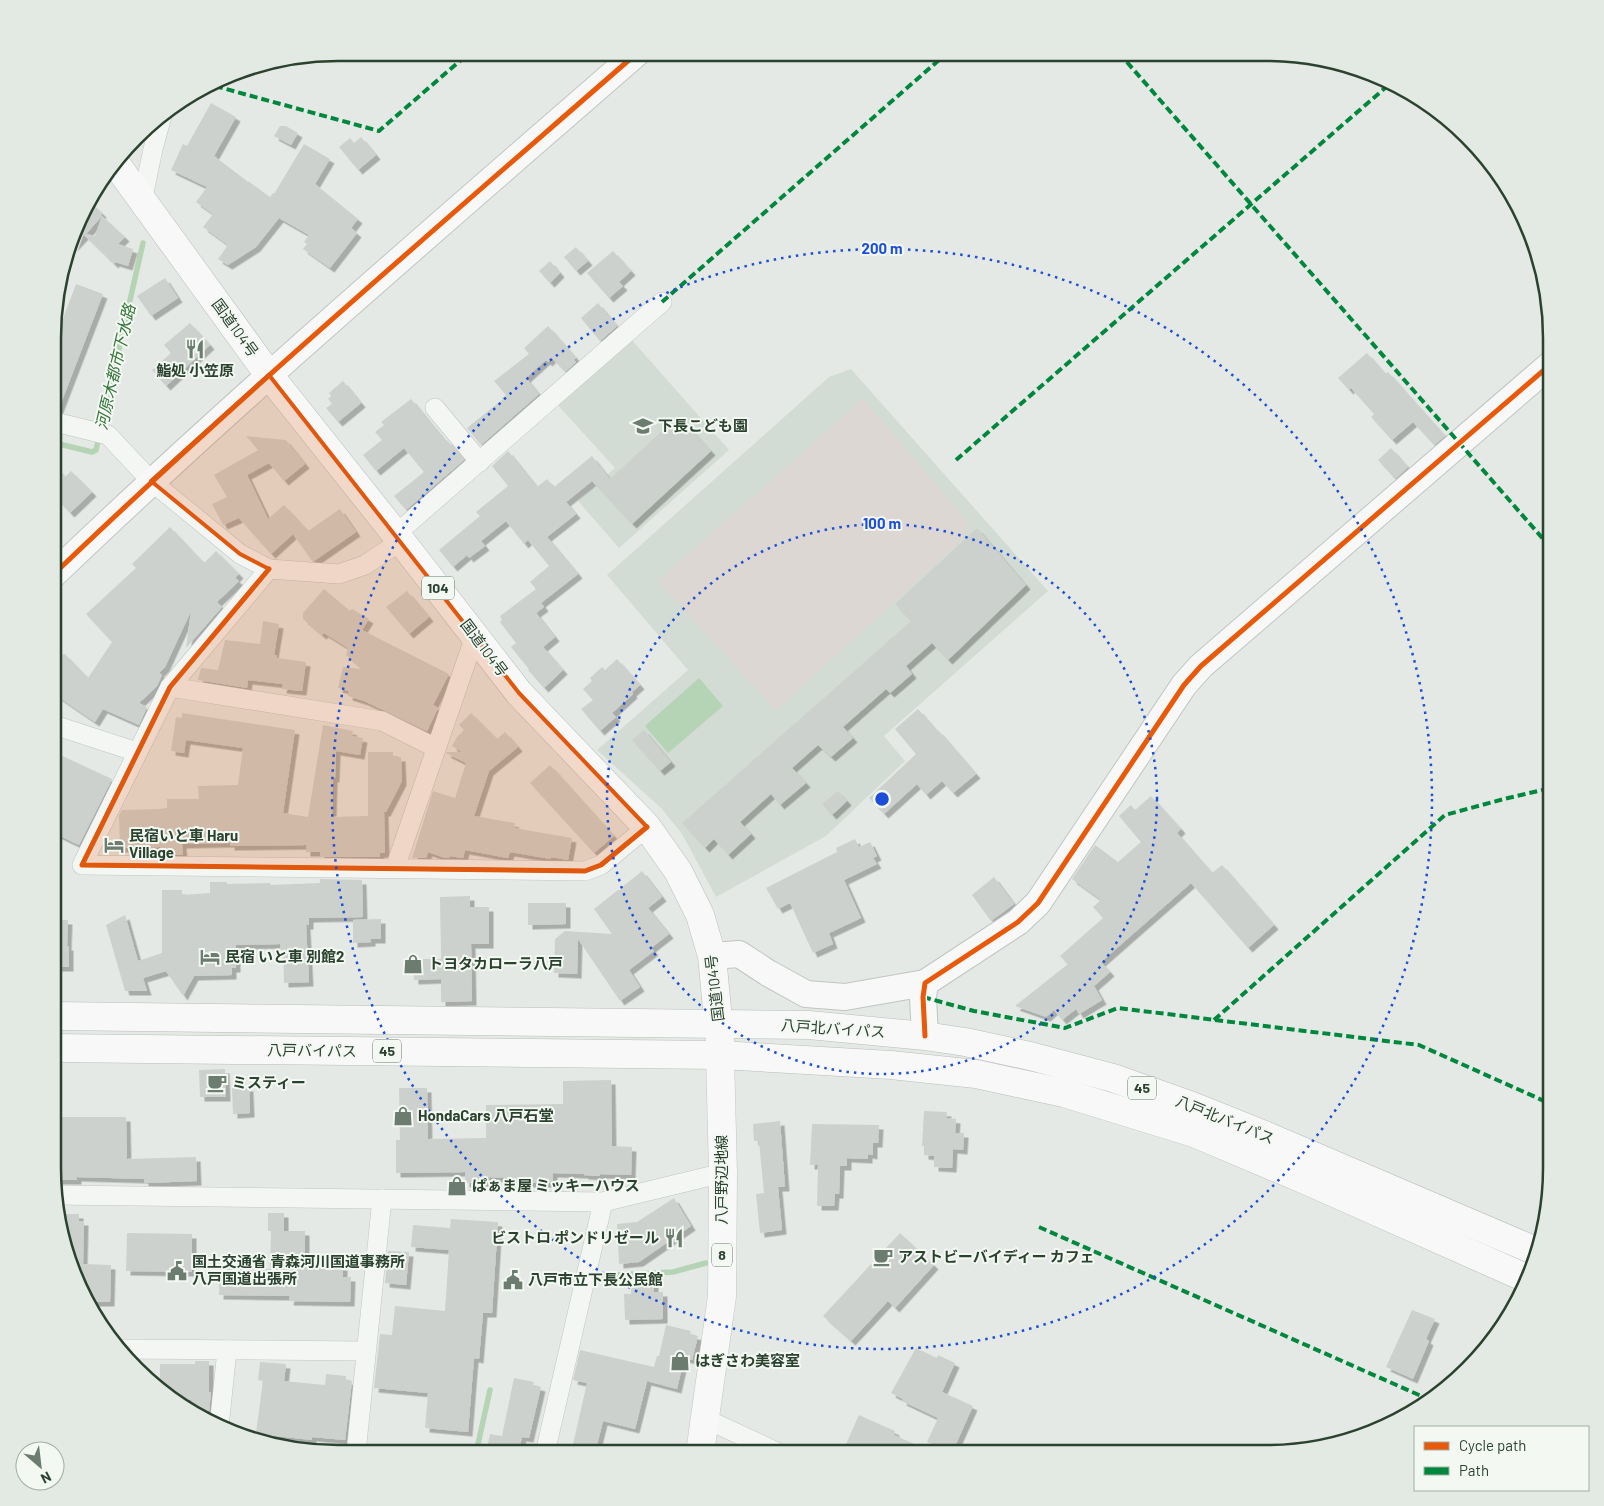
<svg xmlns="http://www.w3.org/2000/svg" width="1604" height="1506" font-family="Barlow,'Noto Sans JP',sans-serif">
	<defs>
		<filter id="shadow"><feDropShadow dx="4.5" dy="4.5" stdDeviation="0" flood-color="#0004"/></filter>
	</defs>
	<rect width="100%" height="100%" fill="#e5e9e5"/>
	<g fill="#d3dcd4">
		<polygon points="630,338 729,450 619,548 578,501 615,468 556,403"/>
		<polygon points="851,369 1048,591 884,736 905,761 826,836 716,897 682,834 661,808 597,750 688,670 607,575 829,377"/>
	</g>
	<polygon fill="#dcd7d3" points="863,399 966,520 967,535 776,710 658,581"/>
	<polygon fill="#b5d3b5" points="699,678 723,706 668,753 645,726"/>
	<g fill="none" stroke-linecap="round" stroke-linejoin="round">
		<g stroke="#b5d3b5" stroke-width="5.5">
			<polyline points="55,443 92,452 96,450 143,243"/>
			<polyline points="596,1276 673,1272 706,1263"/>
			<polyline points="476,1453 490,1390"/>
		</g>
	</g>
	<g fill="#cdd1cd" filter="url(#shadow)">
		<polygon points="211,103 236,117 214,156 247,181 247,183 248,181 270,197 273,193 274,194 304,144 330,159 315,184 358,219 351,228 357,233 330,268 303,249 307,244 304,242 309,235 279,218 256,247 228,265 218,259 228,245 203,227 213,214 196,202 207,187 171,170 183,144 187,146"/>
		<polygon points="280,126 286,126 298,133 291,145 274,136"/>
		<polygon points="361,137 376,155 358,170 339,147 350,138 354,143"/>
		<polygon points="89,201 102,213 101,215 102,216 86,234 95,236 102,216 125,237 118,244 133,249 128,266 115,262 114,264 84,235 73,247"/>
		<polygon points="576,247 588,261 576,271 564,257"/>
		<polygon points="613,251 631,271 619,282 623,286 609,298 587,273"/>
		<polygon points="550,261 560,273 550,283 539,271"/>
		<polygon points="165,278 178,298 151,316 137,296"/>
		<polygon points="76,284 103,294 58,411 55,411 55,340"/>
		<polygon points="598,303 617,326 600,341 581,318"/>
		<polygon points="190,323 210,345 166,386 152,370 171,353 164,345"/>
		<polygon points="548,326 576,358 573,360 576,362 565,372 552,358 548,362 546,360 526,378 539,394 481,445 467,428 503,399 502,398 506,395 494,381 529,354 524,348"/>
		<polygon points="1367,353 1385,374 1388,372 1445,436 1434,445 1413,422 1392,440 1371,417 1374,414 1351,388 1349,390 1338,378"/>
		<polygon points="343,381 361,403 338,422 326,408 332,404 328,399 331,396 329,393"/>
		<polygon points="411,399 446,442 447,440 464,460 406,510 394,496 424,472 404,448 376,471 363,455 382,440 375,432 384,425 381,422"/>
		<polygon points="678,416 711,451 632,524 592,481 566,502 576,514 547,537 578,574 541,603 544,607 536,613 555,637 543,647 563,670 544,688 528,670 529,669 511,647 516,643 500,622 502,620 500,616 536,589 530,582 549,566 528,540 524,544 506,521 481,541 485,546 469,558 467,555 453,567 439,550 480,516 476,512 508,486 492,466 508,451 537,487 547,479 554,487 592,456 610,479"/>
		<polygon points="246,436 286,440 305,464 284,481 269,463 247,475 268,519 284,505 308,531 340,509 356,532 314,561 312,561 293,534 271,554 239,518 223,525 212,504 227,497 214,475 258,450"/>
		<polygon points="1391,448 1408,467 1395,479 1378,460"/>
		<polygon points="55,466 65,477 71,471 92,492 70,513 55,497"/>
		<polygon points="170,527 204,563 216,551 239,574 235,578 239,581 217,602 222,607 186,648 191,611 165,667 159,673 162,675 157,686 139,703 147,707 139,725 103,709 95,722 54,694 54,646 63,655 65,654 88,678 112,642 86,614 136,568 132,564"/>
		<polygon points="977,528 1026,585 948,660 932,643 906,666 912,674 890,693 886,689 843,727 853,738 831,757 818,745 792,768 806,783 780,805 771,794 740,822 751,834 728,855 714,839 705,848 682,823 911,621 895,604"/>
		<polygon points="324,589 350,611 352,609 369,619 362,630 449,674 433,705 438,708 427,731 364,701 348,696 349,691 338,688 343,667 362,669 346,655 348,648 324,633 322,635 303,619 303,613"/>
		<polygon points="407,591 429,617 409,634 386,607"/>
		<polygon points="263,621 279,624 274,655 277,655 277,658 306,662 302,691 282,689 283,684 248,680 247,688 198,680 201,668 218,670 225,640 260,644"/>
		<polygon points="617,659 640,685 632,692 633,694 612,713 616,717 600,731 581,709 593,700 583,689 592,681 590,678 602,667 605,670"/>
		<polygon points="918,709 937,731 938,730 976,774 953,793 942,781 926,795 917,784 884,814 869,798 916,754 895,729"/>
		<polygon points="182,713 295,730 283,813 308,817 323,725 353,731 352,736 363,738 360,755 336,751 335,778 333,778 332,817 368,816 368,752 393,752 393,757 401,757 402,781 386,812 384,812 385,853 380,853 380,857 320,857 320,852 306,852 306,845 230,846 230,843 182,844 183,855 165,855 164,851 160,851 160,847 120,848 119,815 122,810 158,809 167,808 167,799 199,799 198,786 238,785 243,748 186,740 184,753 171,751 176,717 182,718"/>
		<polygon points="471,713 497,739 505,732 518,747 489,771 474,816 515,823 514,828 572,838 568,860 551,857 551,859 510,852 508,858 465,850 463,858 450,856 449,858 445,858 428,852 426,858 412,858 433,791 455,798 466,763 446,753 447,752 462,752 452,746 457,737 464,730 459,725"/>
		<polygon points="644,730 671,762 660,771 632,740"/>
		<polygon points="54,752 112,779 79,845 54,833"/>
		<polygon points="550,765 614,836 594,853 530,783"/>
		<polygon points="838,791 847,801 832,815 822,804"/>
		<polygon points="1151,796 1181,829 1177,833 1212,873 1222,865 1274,925 1248,948 1191,883 1101,962 1110,972 1094,986 1102,1000 1079,1014 1076,1009 1062,1020 1054,1010 1046,1017 1015,1006 1068,964 1060,956 1103,918 1093,907 1101,900 1072,879 1095,845 1118,862 1141,842 1119,816 1131,805 1135,810"/>
		<polygon points="855,839 859,847 870,842 877,856 873,858 877,864 844,880 861,918 829,933 833,944 813,953 790,903 778,909 766,888 837,852 836,848"/>
		<polygon points="642,871 662,897 648,908 669,934 651,948 654,951 629,970 640,987 620,1001 578,939 577,974 554,973 555,939 565,931 612,934 594,909 618,890 621,890 621,888"/>
		<polygon points="994,877 1014,904 991,921 972,895"/>
		<polygon points="320,879 362,880 363,917 309,918 309,925 306,925 309,982 284,983 283,950 281,950 280,944 236,945 236,968 232,968 232,975 194,976 183,996 166,971 143,978 147,991 125,991 106,925 125,915 138,961 162,953 162,890 182,890 182,895 210,893 210,882 227,882 227,884 270,883 271,885 320,883"/>
		<polygon points="470,896 470,907 489,907 489,944 471,944 472,1001 441,1002 441,979 414,980 413,959 441,959 440,897"/>
		<polygon points="528,903 566,903 566,924 528,925"/>
		<polygon points="381,919 381,939 371,939 371,942 353,943 353,920"/>
		<polygon points="54,920 68,920 67,946 69,946 69,967 54,967"/>
		<polygon points="225,1069 226,1097 200,1097 199,1070"/>
		<polygon points="611,1080 612,1146 632,1147 631,1175 600,1174 600,1176 584,1175 584,1174 553,1173 553,1183 515,1183 515,1178 486,1177 486,1182 465,1183 465,1172 396,1173 396,1140 400,1140 399,1088 427,1088 428,1139 486,1138 486,1105 563,1104 563,1081"/>
		<polygon points="249,1087 250,1113 233,1114 232,1088"/>
		<polygon points="924,1111 947,1112 946,1118 956,1119 955,1133 964,1133 963,1150 953,1149 952,1168 934,1167 934,1156 924,1155 924,1146 922,1146"/>
		<polygon points="53,1117 126,1117 127,1159 196,1157 197,1181 144,1183 144,1179 77,1177 77,1180 53,1180"/>
		<polygon points="780,1121 785,1187 778,1187 782,1230 760,1233 756,1194 764,1193 759,1141 754,1141 753,1124"/>
		<polygon points="812,1124 879,1125 878,1143 873,1143 873,1155 868,1154 868,1159 847,1158 847,1166 840,1166 839,1194 835,1194 834,1206 817,1206 818,1165 810,1165"/>
		<polygon points="674,1198 691,1226 639,1262 619,1264 617,1224 637,1222"/>
		<polygon points="268,1213 284,1213 284,1231 305,1231 305,1266 343,1266 343,1277 351,1277 350,1302 289,1301 290,1296 219,1295 220,1268 270,1269 271,1231 268,1231"/>
		<polygon points="59,1214 79,1214 79,1221 84,1221 83,1264 111,1265 110,1302 90,1302 74,1277"/>
		<polygon points="451,1219 498,1222 492,1313 483,1313 479,1359 474,1358 468,1432 425,1428 428,1393 374,1388 380,1334 392,1335 395,1306 445,1311 449,1250 411,1247 413,1225 450,1228"/>
		<polygon points="127,1233 192,1234 192,1272 126,1271"/>
		<polygon points="900,1233 934,1265 895,1308 888,1301 851,1341 823,1316"/>
		<polygon points="388,1251 409,1252 406,1285 385,1283"/>
		<polygon points="631,1283 654,1283 654,1292 663,1292 663,1319 625,1320 624,1294 631,1294"/>
		<polygon points="1412,1310 1435,1319 1426,1339 1429,1341 1413,1379 1386,1367"/>
		<polygon points="666,1325 691,1331 690,1334 698,1336 692,1360 684,1358 677,1389 647,1381 635,1429 603,1421 595,1453 571,1453 587,1383 573,1380 580,1350 654,1367 657,1356 659,1356"/>
		<polygon points="916,1348 937,1358 938,1355 955,1363 942,1392 973,1406 952,1453 927,1442 938,1418 902,1401 903,1399 891,1393"/>
		<polygon points="195,1361 209,1361 209,1392 211,1392 209,1411 194,1411 191,1408 191,1400 180,1400 160,1384 160,1364 195,1364"/>
		<polygon points="260,1362 286,1364 284,1381 325,1385 326,1374 346,1376 346,1380 352,1381 345,1440 312,1437 312,1440 275,1436 274,1445 255,1440 263,1381 258,1380"/>
		<polygon points="514,1378 534,1382 533,1385 541,1387 529,1438 522,1437 518,1453 486,1453 490,1434 502,1436"/>
		<polygon points="859,1415 895,1431 894,1435 935,1453 842,1453"/>
	</g>
	<g fill="none" stroke-linecap="round" stroke-linejoin="round">
		<defs>
			<g id="street">
				<polyline points="142,202 153,149 162,116"/>
				<polyline points="435,408 480,462"/>
				<polyline points="55,422 108,435 151,481 240,554 269,569 339,574 365,565 401,541"/>
				<polyline points="396,534 662,302"/>
				<polyline points="269,569 170,687 82,865 585,871 601,865 647,827"/>
				<polyline points="170,687 382,721 436,748"/>
				<polyline points="54,725 137,752"/>
				<polyline points="395,868 475,636"/>
				<polyline points="55,1195 603,1202 723,1173"/>
				<polyline points="119,1349 365,1351"/>
				<polyline points="706,1419 779,1453"/>
				<polyline points="219,1427 227,1350"/>
				<polyline points="356,1453 382,1199"/>
				<polyline points="545,1453 603,1202"/>
			</g>
			<g id="secondary">
				<path d="M54,574c189,-181 387,-350 583,-521"/>
				<polyline points="712,956 739,954 768,973 806,994 845,997 925,983"/>
				<polyline points="925,1036 923,997 925,983 1018,922 1038,903 1184,685 1201,666 1551,364"/>
			</g>
			<polyline id="primary" points="700,1453 722,1296 723,1173 720,1055"/>
			<g id="highway">
				<polyline points="116,164 269,375 401,541 519,693 647,827 678,871 700,915 712,956 720,1041"/>
				<polyline points="53,1016 809,1025 925,1036 965,1042 1030,1056 1113,1078 1192,1106 1269,1137 1538,1252"/>
				<polyline points="53,1048 720,1055 891,1065 976,1074 1064,1093 1194,1133 1310,1182 1528,1279"/>
			</g>
		</defs>
		<use href="#street" stroke="#c1c5c1" stroke-width="20"/>
		<use href="#secondary" stroke="#c1c5c1" stroke-width="28"/>
		<use href="#primary" stroke="#c1c7c2" stroke-width="29"/>
		<use href="#highway" stroke="#b7beb8" stroke-width="29"/>
		<use href="#street" stroke="#f4f6f4" stroke-width="19"/>
		<use href="#secondary" stroke="#f7f8f7" stroke-width="26"/>
		<use href="#primary" stroke="#f7f8f7" stroke-width="28"/>
		<use href="#highway" stroke="#f7f8f7" stroke-width="28"/>
		<g stroke="#00873e" stroke-width="4" stroke-dasharray="8 4" stroke-linecap="butt">
			<polyline points="1119,53 1551,548"/>
			<polyline points="215,86 379,131 469,53"/>
			<polyline points="662,302 947,53"/>
			<polyline points="956,460 1392,82"/>
			<polyline points="923,997 974,1011 1065,1028 1118,1008 1419,1045 1551,1104"/>
			<polyline points="1214,1020 1445,815 1504,799 1551,788"/>
			<polyline points="1039,1227 1428,1399"/>
		</g>
		<defs>
			<g id="cycleway">
				<polyline points="269,569 170,687 82,865 585,871 601,865 647,827"/>
				<path d="M54,574c189,-181 387,-350 583,-521"/>
				<polyline points="925,1036 923,997 925,983 1018,922 1038,903 1184,685 1201,666 1551,364"/>
			</g>
		</defs>
		<use href="#cycleway" stroke="#f3f8f3" stroke-width="8"/>
		<use href="#cycleway" stroke="#e8590c" stroke-width="5"/>
	</g>
	<path fill="#df580e" fill-opacity="0.2" stroke="#df580e" stroke-width="4" stroke-linejoin="round" d="M269,375l250,318 128,134 -46,38 -16,6 -503,-6 88,-178 99,-118 -29,-15 -89,-73z"/>
	<g fill="none" stroke="#1d4ed8" stroke-width="2.5" stroke-dasharray="2.5 5">
		<circle cx="882" cy="799" r="275"/>
		<circle cx="882" cy="799" r="550"/>
	</g>
	<defs>
		<symbol id="restaurant-bare" viewBox="-9 -9 18 18"><path d="M-5-6h1v4h1v-4h1v4h1v-4h1v5L-1.5 .5V6h-2V.5L-5-1ZM5-6V6H3V1.5H1.5Q1.5-4 5-6Z" fill="#6c7c6e" stroke="#f3f8f3" stroke-width="2.5" paint-order="stroke"/></symbol>
		<symbol id="school-bare" viewBox="-9 -9 18 18"><path d="M0-5L7-2L0 1L-7-2ZM-4 1L0 2.5L4 1V4Q0 6-4 4Z" fill="#6c7c6e" stroke="#f3f8f3" stroke-width="2.5" paint-order="stroke"/></symbol>
		<symbol id="hotel-bare" viewBox="-9 -9 18 18"><path d="M-6-4.5h1.5V1H6V5H4.5V3h-9V5H-6ZM-4 0a1.8 1.8 0 1 1 3.6 0ZM.5 0V-2.5h3Q6-2.5 6 0Z" fill="#6c7c6e" stroke="#f3f8f3" stroke-width="2.5" paint-order="stroke"/></symbol>
		<symbol id="shop-bare" viewBox="-9 -9 18 18"><path d="M-5-2.5h2.3a2.7 3.5 0 0 1 5.4 0H5L5.5 6h-11ZM-1.5-2.5h3a1.5 2.3 0 0 0-3 0Z" fill="#6c7c6e" stroke="#f3f8f3" stroke-width="2.5" paint-order="stroke"/></symbol>
		<symbol id="cafe-bare" viewBox="-9 -9 18 18"><path d="M-5.5-4.5H6V0H3Q3 3.5 0 3.5H-2.5Q-5.5 3.5-5.5 0ZM3-3.2v2h1.7v-2ZM-6 4.5H4V6H-6Z" fill="#6c7c6e" stroke="#f3f8f3" stroke-width="2.5" paint-order="stroke"/></symbol>
		<symbol id="civic-bare" viewBox="-9 -9 18 18"><path d="M-.6-6.5H3V-4.5H.6V-3L4-1V1h2V6H-6V1h2V-1L-.6-3ZM-1.2 2.5V6h2.4V2.5Z" fill="#6c7c6e" stroke="#f3f8f3" stroke-width="2.5" paint-order="stroke"/></symbol>
	</defs>
	<g fill-rule="evenodd">
		<use href="#restaurant-bare" x="181" y="335" width="28" height="28"/>
		<use href="#school-bare" x="629" y="412" width="28" height="28"/>
		<use href="#hotel-bare" x="100" y="831" width="28" height="28"/>
		<use href="#hotel-bare" x="196" y="943" width="28" height="28"/>
		<use href="#shop-bare" x="399" y="950" width="28" height="28"/>
		<use href="#cafe-bare" x="203" y="1069" width="28" height="28"/>
		<use href="#shop-bare" x="389" y="1102" width="28" height="28"/>
		<use href="#shop-bare" x="443" y="1172" width="28" height="28"/>
		<use href="#restaurant-bare" x="660" y="1224" width="28" height="28"/>
		<use href="#cafe-bare" x="869" y="1243" width="28" height="28"/>
		<use href="#civic-bare" x="163" y="1257" width="28" height="28"/>
		<use href="#civic-bare" x="499" y="1266" width="28" height="28"/>
		<use href="#shop-bare" x="666" y="1347" width="28" height="28"/>
	</g>
	<g text-anchor="middle" stroke-width="4" stroke-linejoin="round" paint-order="stroke">
		<g fill="#f3f8f3" stroke="#677969" stroke-width="1">
			<rect x="422" y="576.5" width="32" height="23" rx="4"/>
			<rect x="373" y="1039.5" width="28" height="23" rx="4"/>
			<rect x="1128" y="1076.5" width="28" height="23" rx="4"/>
			<rect x="712" y="1243.5" width="20" height="23" rx="4"/>
		</g>
		<g font-size="14" font-weight="bold" fill="#2b422e">
			<text x="438" y="593">104</text>
			<text x="387" y="1056">45</text>
			<text x="1142" y="1093">45</text>
			<text x="722" y="1260">8</text>
		</g>
		<g font-size="15" fill="#2b422e" stroke="#f3f8f3">
			<text transform="translate(235 328) rotate(54)" y="5">国道104号</text>
			<text transform="translate(484 648) rotate(53)" y="5">国道104号</text>
			<text transform="translate(715 988) rotate(-97)" y="5">国道104号</text>
			<text transform="translate(833 1029) rotate(4)" y="5">八戸北バイパス</text>
			<text transform="translate(312 1051) rotate(1)" y="5">八戸バイパス</text>
			<text transform="translate(1225 1120) rotate(22)" y="5">八戸北バイパス</text>
			<text transform="translate(722 1180) rotate(-90)" y="5">八戸野辺地線</text>
		</g>
		<g font-size="15" font-weight="bold" fill="#2b422e" stroke="#f3f8f3" text-anchor="start">
			<text x="195" y="376" text-anchor="middle">鮨処 小笠原</text>
			<text x="658" y="431">下長こども園</text>
			<text x="129" y="841">民宿いと車 Haru<tspan x="129" dy="17">Village</tspan></text>
			<text x="225" y="962">民宿 いと車 別館2</text>
			<text x="428" y="969">トヨタカローラ八戸</text>
			<text x="232" y="1088">ミスティー</text>
			<text x="418" y="1121">HondaCars 八戸石堂</text>
			<text x="472" y="1191">ぱぁま屋 ミッキーハウス</text>
			<text x="659" y="1243" text-anchor="end">ビストロ ポンドリゼール</text>
			<text x="898" y="1262">アストビーバイディー カフェ</text>
			<text x="192" y="1267">国土交通省 青森河川国道事務所<tspan x="192" dy="17">八戸国道出張所</tspan></text>
			<text x="528" y="1285">八戸市立下長公民館</text>
			<text x="695" y="1366">はぎさわ美容室</text>
		</g>
		<g font-size="16" font-style="italic" fill="#36753a" stroke="#f3f8f3">
			<text transform="translate(115 367) rotate(-77)" y="6">河原木都市下水路</text>
		</g>
	</g>
	<path d="M0 0H1604V1506H0ZM338 61H1266A277 277 0 0 1 1543 338V1168A277 277 0 0 1 1266 1445H338A277 277 0 0 1 61 1168V338A277 277 0 0 1 338 61Z" fill="#e3e9e3" fill-rule="evenodd"/>
	<path fill="none" stroke="#2b422e" stroke-width="2.5" d="M338 61H1266A277 277 0 0 1 1543 338V1168A277 277 0 0 1 1266 1445H338A277 277 0 0 1 61 1168V338A277 277 0 0 1 338 61Z"/>
	<circle cx="882" cy="799" r="8" fill="#1d4ed8" stroke="#f3f8f3" stroke-width="2.5"/>
	<g font-size="15" text-anchor="middle" font-weight="bold" fill="#1d4ed8" stroke="#f3f8f3" stroke-width="4" stroke-linejoin="round" paint-order="stroke">
		<text x="882" y="254">200 m</text>
		<text x="882" y="529">100 m</text>
	</g>
	<rect x="1414" y="1426" width="175" height="65" fill="#f3f8f3" stroke="#a3afa4"/>
	<rect x="1424" y="1442" width="25" height="8" fill="#e8590c" stroke="#a3afa4"/>
	<text x="1459" y="1451" font-size="15" fill="#2b422e">Cycle path</text>
	<rect x="1424" y="1467" width="25" height="8" fill="#00873e" stroke="#a3afa4"/>
	<text x="1459" y="1476" font-size="15" fill="#2b422e">Path</text>
	<g transform="translate(40 1466) rotate(152)"><circle r="24" fill="#f3f8f3" stroke="#a3afa4"/>
	<path d="M0-4L9 19L0 12L-9 19Z" fill="#6c7c6e"/>
	<text y="-8" font-size="14" font-weight="bold" text-anchor="middle" fill="#2b422e">N</text>
	</g>
</svg>
